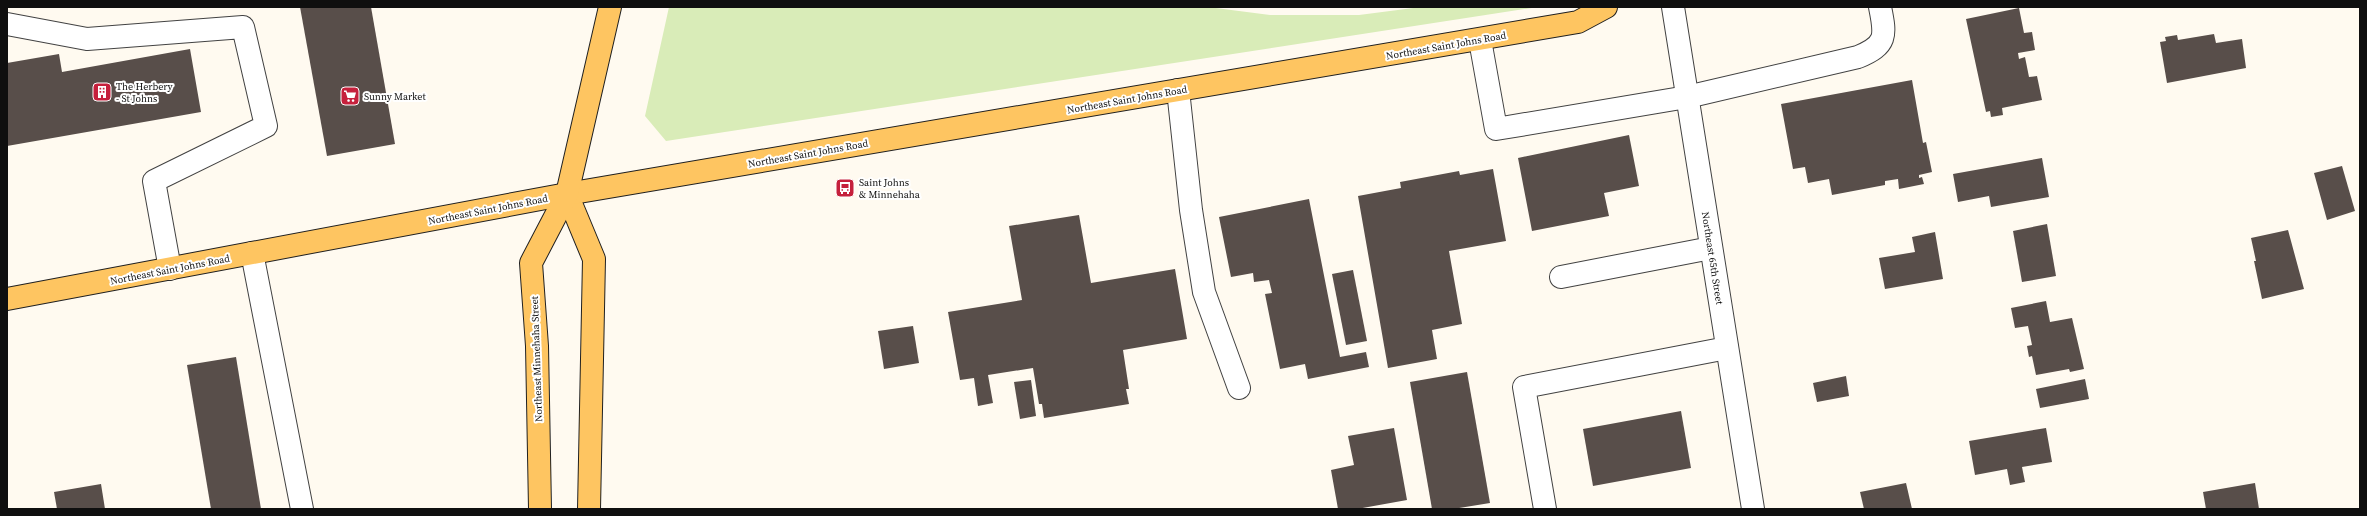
<svg xmlns="http://www.w3.org/2000/svg" width="2367" height="516" font-family="'Source Serif 4',serif">
	<rect width="100%" height="100%" fill="#fffaf0"/>
	<polygon fill="#d9ecb8" points="669,7 1208,7 1270,15 1359,15 1421,7 1538,7 666,141 645,116"/>
	<g fill="#584e4a">
		<polygon points="300,7 371,7 395,144 327,156"/>
		<polygon points="2019,8 2024,33 2032,32 2035,50 2018,53 2019,59 2025,57 2029,77 2037,76 2042,100 2002,108 2003,115 1991,117 1990,111 1986,112 1966,19"/>
		<polygon points="2214,34 2216,43 2242,39 2246,68 2167,83 2160,42 2166,41 2165,37 2177,35 2178,40"/>
		<polygon points="190,49 201,112 7,146 7,63 59,54 62,72"/>
		<polygon points="1912,80 1923,143 1926,142 1932,172 1919,175 1919,178 1922,177 1924,184 1899,189 1898,179 1885,181 1885,185 1832,195 1829,179 1808,183 1805,167 1793,169 1781,104"/>
		<polygon points="1629,135 1639,186 1604,193 1609,216 1532,231 1518,158"/>
		<polygon points="2042,158 2049,197 1991,207 1989,196 1958,202 1953,174"/>
		<polygon points="2342,166 2355,211 2327,220 2314,173"/>
		<polygon points="1493,169 1506,241 1449,251 1462,324 1432,330 1437,359 1388,368 1358,196 1401,188 1400,182 1459,171 1460,175"/>
		<polygon points="1309,199 1340,357 1366,352 1369,367 1308,379 1305,364 1280,369 1265,294 1272,293 1269,280 1254,282 1253,273 1231,277 1219,217"/>
		<polygon points="1079,215 1091,283 1175,269 1187,339 1123,350 1129,389 1126,389 1129,404 1044,418 1042,404 1039,404 1033,368 988,375 993,403 978,406 974,378 960,380 948,312 1022,300 1009,226"/>
		<polygon points="2047,224 2056,276 2022,282 2013,231"/>
		<polygon points="2288,230 2304,289 2262,299 2254,261 2256,261 2251,238"/>
		<polygon points="1935,232 1943,279 1885,289 1879,258 1915,252 1912,237"/>
		<polygon points="1353,270 1367,341 1346,345 1332,274"/>
		<polygon points="2046,301 2050,322 2072,318 2084,369 2070,372 2069,369 2036,375 2032,356 2029,357 2027,346 2032,345 2028,326 2015,328 2011,308"/>
		<polygon points="913,326 919,363 884,369 878,331"/>
		<polygon points="236,357 261,509 211,509 187,365"/>
		<polygon points="1467,372 1490,503 1453,509 1432,509 1410,382"/>
		<polygon points="1846,376 1849,396 1817,402 1813,383"/>
		<polygon points="2085,379 2089,399 2040,408 2036,389"/>
		<polygon points="1031,380 1036,416 1020,419 1014,382"/>
		<polygon points="1681,411 1691,468 1593,486 1583,429"/>
		<polygon points="1394,428 1407,500 1357,509 1338,509 1331,470 1354,465 1348,436"/>
		<polygon points="2046,428 2052,462 2022,467 2025,482 2010,485 2007,469 1975,475 1969,441"/>
		<polygon points="1906,483 1912,509 1864,509 1860,492"/>
		<polygon points="2255,483 2259,509 2206,509 2203,492"/>
		<polygon points="101,484 105,509 57,509 54,492"/>
	</g>
	<g fill="none" stroke-linecap="round" stroke-linejoin="round">
		<defs>
			<g id="minor">
				<polyline points="1673,7 1753,509"/>
				<polyline points="7,24 87,39 243,27 266,126 154,181 170,269"/>
				<path d="M1480,40l16,89 191,-32 171,-40c29,-12 28,-21 22,-50"/>
				<polyline points="1178,90 1191,210 1204,292 1239,388"/>
				<polyline points="252,253 302,509"/>
				<polyline points="1561,277 1711,248"/>
				<polyline points="1545,509 1524,387 1727,348"/>
			</g>
			<g id="major">
				<polyline points="567,194 594,259 589,509"/>
				<polyline points="7,299 567,194 1578,22 1606,7"/>
				<polyline points="540,509 537,346 531,263 567,194 610,7"/>
			</g>
		</defs>
		<use href="#minor" stroke="#424242" stroke-width="24"/>
		<use href="#major" stroke="#202020" stroke-width="24"/>
		<use href="#minor" stroke="#fff" stroke-width="22"/>
		<use href="#major" stroke="#fec561" stroke-width="22"/>
	</g>
	<defs>
		<symbol id="building-square" viewBox="-11 -11 22 22"><rect x="-9" y="-9" width="18" height="18" rx="4" fill="#c5203c" stroke="#fff"/><path d="M-4-6H4V6H1V3H-1V6H-4ZM-2.5-4.3h1.7v1.8h-1.7ZM.8-4.3h1.7v1.8H.8ZM-2.5-1h1.7V.8h-1.7ZM.8-1h1.7V.8H.8Z" fill="#fff"/></symbol>
		<symbol id="supermarket-square" viewBox="-11 -11 22 22"><rect x="-9" y="-9" width="18" height="18" rx="4" fill="#c5203c" stroke="#fff"/><path d="M-6-5.5h2.5l.6 2H6L4.5 2H-2.5L-4.4-4H-6ZM-1.5 3.2a1.3 1.3 0 1 0 .1 0ZM3 3.2a1.3 1.3 0 1 0 .1 0Z" fill="#fff"/></symbol>
		<symbol id="bus-square" viewBox="-11 -11 22 22"><rect x="-9" y="-9" width="18" height="18" rx="4" fill="#c5203c" stroke="#fff"/><path d="M-5-6H5V4H4V6H2V4H-2V6H-4V4H-5ZM-3.5-4V0h7V-4ZM-3.5 1.2v1.5H-2V1.2ZM2 1.2v1.5H3.5V1.2Z" fill="#fff"/></symbol>
	</defs>
	<g fill-rule="evenodd">
		<use href="#building-square" x="91" y="81" width="22" height="22"/>
		<use href="#supermarket-square" x="339" y="85" width="22" height="22"/>
		<use href="#bus-square" x="834" y="177" width="22" height="22"/>
	</g>
	<g text-anchor="middle" stroke-width="4" stroke-linejoin="round" paint-order="stroke">
		<g font-size="10" fill="#0f0f0f" stroke="#fff">
			<text transform="translate(1446 45) rotate(-10)" y="4">Northeast Saint Johns Road</text>
			<text transform="translate(1127 99) rotate(-10)" y="4">Northeast Saint Johns Road</text>
			<text transform="translate(808 153) rotate(-10)" y="4">Northeast Saint Johns Road</text>
			<text transform="translate(488 209) rotate(-11)" y="4">Northeast Saint Johns Road</text>
			<text transform="translate(1713 258) rotate(81)" y="4">Northeast 65th Street</text>
			<text transform="translate(170 269) rotate(-11)" y="4">Northeast Saint Johns Road</text>
			<text transform="translate(536 359) rotate(-92)" y="4">Northeast Minnehaha Street</text>
		</g>
		<g font-size="10" fill="#0f0f0f" stroke="#fff" text-anchor="start">
			<text x="116" y="90">The Herbery<tspan x="116" dy="12">- St Johns</tspan></text>
			<text x="364" y="100">Sunny Market</text>
			<text x="859" y="186">Saint Johns<tspan x="859" dy="12">&amp; Minnehaha</tspan></text>
		</g>
	</g>
	<rect width="2367" height="516" fill="none" stroke="#0f0f0f" stroke-width="16"/>
</svg>
